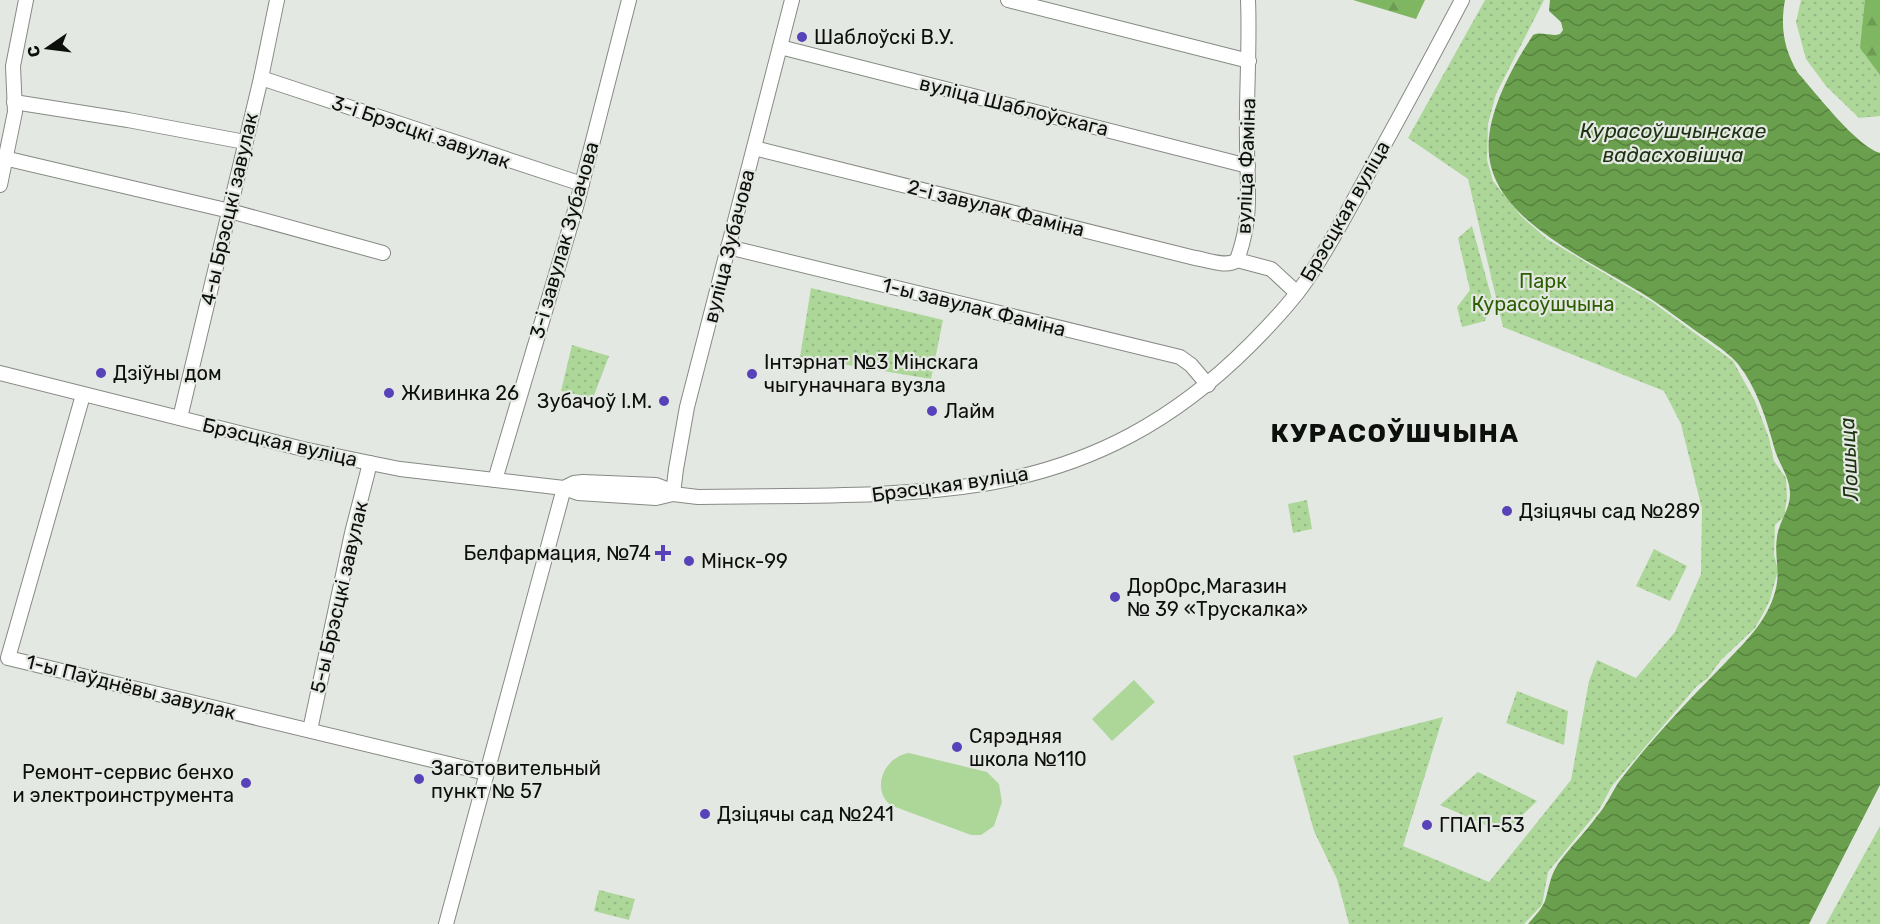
<svg xmlns="http://www.w3.org/2000/svg" width="1880" height="924" font-family="Rubik,sans-serif">
	<defs>
		<pattern id="grass-dots" width="8" height="8" patternUnits="userSpaceOnUse" patternTransform="scale(1.5)"><rect width="8" height="8" fill="#add799"/><path d="M2 2h.1M6 6h.1" fill="none" stroke="#94b783" stroke-width="1.8" stroke-linecap="round"/></pattern>
		<pattern id="forest-firs" width="22" height="20" patternUnits="userSpaceOnUse" patternTransform="scale(1.5)"><rect width="22" height="20" fill="#7fb662"/><path d="M5 1l3.5 6h-7zM16 11l3.5 6h-7z" fill="#6d9b54"/></pattern>
		<pattern id="water-waves" width="16" height="10" patternUnits="userSpaceOnUse" patternTransform="scale(1.5)"><rect width="16" height="10" fill="#6aa04d"/><path d="M0 5q4-4 8 0t8 0" fill="none" stroke="#56813e"/></pattern>
	</defs>
	<rect width="100%" height="100%" fill="#e4e8e2"/>
	<g fill="url(#grass-dots)">
		<polygon points="1485,0 1544,0 1496,94 1488,124 1487,160 1493,181 1521,216 1547,239 1651,301 1733,361 1755,401 1769,438 1774,461 1786,478 1787,498 1784,517 1775,525 1774,555 1778,570 1770,600 1763,614 1755,628 1721,660 1708,678 1696,687 1612,786 1599,810 1548,872 1542,905 1524,924 1349,924 1337,879 1314,831 1293,756 1443,717 1403,846 1489,882 1571,780 1589,681 1597,660 1636,678 1675,632 1701,574 1702,509 1681,424 1664,391 1503,327 1468,179 1408,138"/>
		<polygon points="1801,0 1880,0 1880,116 1859,118 1826,86 1806,59 1796,22"/>
		<polygon points="1472,226 1492,299 1485,321 1462,327 1457,307 1470,290 1458,238"/>
		<polygon points="811,288 943,320 931,379 800,357"/>
		<polygon points="572,345 609,356 593,398 561,391"/>
		<polygon points="1307,500 1312,529 1293,533 1288,504"/>
		<polygon points="1654,549 1687,566 1670,601 1636,586"/>
		<polygon points="1517,691 1568,711 1564,745 1506,723"/>
		<polygon points="1478,772 1537,801 1504,833 1440,805"/>
		<polygon points="1880,826 1880,924 1826,924"/>
		<polygon points="599,890 635,899 629,920 594,911"/>
	</g>
	<g fill="url(#forest-firs)">
		<polygon points="1353,0 1425,0 1416,19"/>
		<polygon points="1865,0 1880,0 1880,75 1860,48"/>
	</g>
	<g fill="#add799">
		<polygon points="1134,680 1155,702 1112,741 1092,719"/>
		<path d="M909,753l78,19 12,12 3,18 -8,24 -13,9h-10l-81,-30c-19,-17 -6,-48 19,-52z"/>
	</g>
	<path fill="url(#water-waves)" d="M1550,0h235c-5,27 -1,50 13,73 18,20 58,73 82,80v632l-71,139h-281c6,-7 13,-14 17,-23 4,-13 5,-25 13,-37 12,-17 27,-31 39,-48 9,-10 14,-22 21,-33 33,-44 71,-83 109,-122 20,-21 40,-40 48,-69 6,-19 -1,-36 2,-55 2,-16 13,-27 13,-43 0,-18 -12,-31 -16,-47 -8,-29 -17,-59 -36,-83 -13,-15 -33,-26 -49,-38 -18,-13 -36,-27 -56,-38 -48,-30 -138,-69 -144,-133 -4,-40 23,-88 44,-120 9,-4 18,2 27,-1l3,-4 -2,-8 -12,-11z"/>
	<g fill="none" stroke-linecap="round" stroke-linejoin="round">
		<defs>
			<g id="minor">
				<polyline points="1008,0 1249,61"/>
				<path d="M1248,0c2,47 -2,95 -1,142 0,45 6,74 -10,118l34,9 26,24"/>
				<polyline points="780,47 1248,166"/>
				<polyline points="261,78 582,184"/>
				<polyline points="14,102 128,120 245,142"/>
				<path d="M754,148l441,110c13,2 32,10 42,2"/>
				<polyline points="0,157 230,211 383,253"/>
				<polyline points="0,185 15,112 13,66 26,0"/>
				<polyline points="728,247 1180,357 1191,365 1208,385"/>
				<path d="M0,373l303,76 67,14 30,6 164,19 14,5 78,5 17,-4 25,3c99,-2 193,2 291,-14 104,-18 186,-63 261,-138 20,-20 40,-41 56,-64 26,-38 46,-78 68,-118 30,-54 59,-108 88,-163"/>
				<polyline points="83,395 8,658 486,773"/>
				<polyline points="180,418 261,78 277,0"/>
				<polyline points="495,480 576,207 629,0"/>
				<polyline points="564,488 574,483 583,482 656,485 664,488 673,494"/>
				<polyline points="673,494 676,469 687,407 792,0"/>
				<polyline points="310,730 352,533 370,463"/>
				<polyline points="446,924 564,488"/>
			</g>
		</defs>
		<use href="#minor" stroke="#868a84" stroke-width="16"/>
		<use href="#minor" stroke="#fff" stroke-width="14"/>
	</g>
	<g fill="#5842ba" stroke="#e4e8e2" stroke-width="2">
		<circle cx="802" cy="37" r="6"/>
		<circle cx="101" cy="373" r="6"/>
		<circle cx="752" cy="374" r="6"/>
		<circle cx="389" cy="393" r="6"/>
		<circle cx="664" cy="401" r="6"/>
		<circle cx="932" cy="411" r="6"/>
		<circle cx="1507" cy="511" r="6"/>
		<path d="M660 544h6v6h6v6h-6v6h-6v-6h-6v-6h6z"/>
		<circle cx="689" cy="561" r="6"/>
		<circle cx="1115" cy="597" r="6"/>
		<circle cx="957" cy="747" r="6"/>
		<circle cx="419" cy="779" r="6"/>
		<circle cx="246" cy="783" r="6"/>
		<circle cx="705" cy="814" r="6"/>
		<circle cx="1427" cy="825" r="6"/>
	</g>
	<g text-anchor="middle" stroke-width="4.5" stroke-linejoin="round" paint-order="stroke">
		<g font-size="20" fill="#0d0f0d" stroke="#e4e8e2" text-anchor="start">
			<text x="814" y="44">Шаблоўскі В.У.</text>
			<text x="764" y="369">Інтэрнат №3 Мінскага<tspan x="764" dy="23">чыгуначнага вузла</tspan></text>
			<text x="113" y="380">Дзіўны дом</text>
			<text x="401" y="400">Живинка 26</text>
			<text x="652" y="408" text-anchor="end">Зубачоў І.М.</text>
			<text x="944" y="418">Лайм</text>
			<text x="1519" y="518">Дзіцячы сад №289</text>
			<text x="651" y="560" text-anchor="end">Белфармация, №74</text>
			<text x="701" y="568">Мінск-99</text>
			<text x="1127" y="593">ДорОрс,Магазин<tspan x="1127" dy="23">№ 39 «Трускалка»</tspan></text>
			<text x="969" y="743">Сярэдняя<tspan x="969" dy="23">школа №110</tspan></text>
			<text x="431" y="775">Заготовительный<tspan x="431" dy="23">пункт № 57</tspan></text>
			<text x="234" y="779" text-anchor="end">Ремонт-сервис бенхо<tspan x="234" dy="23">и электроинструмента</tspan></text>
			<text x="717" y="821">Дзіцячы сад №241</text>
			<text x="1439" y="832">ГПАП-53</text>
		</g>
		<g font-size="20" fill="#0d0f0d" stroke="#e4e8e2">
			<text transform="translate(1014 106) rotate(14)" y="7">вуліца Шаблоўскага</text>
			<text transform="translate(421 132) rotate(19)" y="7">3-і Брэсцкі завулак</text>
			<text transform="translate(1246 166) rotate(-88)" y="7">вуліца Фаміна</text>
			<text transform="translate(996 208) rotate(14)" y="7">2-і завулак Фаміна</text>
			<text transform="translate(229 209) rotate(-77)" y="7">4-ы Брэсцкі завулак</text>
			<text transform="translate(1345 211) rotate(-60)" y="7">Брэсцкая вуліца</text>
			<text transform="translate(564 240) rotate(-74)" y="7">3-і завулак Зубачова</text>
			<text transform="translate(729 246) rotate(-76)" y="7">вуліца Зубачова</text>
			<text transform="translate(974 307) rotate(14)" y="7">1-ы завулак Фаміна</text>
			<text transform="translate(280 442) rotate(13)" y="7">Брэсцкая вуліца</text>
			<text transform="translate(950 484) rotate(-8)" y="7">Брэсцкая вуліца</text>
			<text transform="translate(339 597) rotate(-77)" y="7">5-ы Брэсцкі завулак</text>
			<text transform="translate(131 687) rotate(14)" y="7">1-ы Паўднёвы завулак</text>
		</g>
		<g font-size="20" fill="#2d5f02" stroke="#e4e8e2">
			<text x="1543" y="288">Парк<tspan x="1543" dy="23">Курасоўшчына</tspan></text>
		</g>
		<g font-size="21" font-style="italic" fill="#1c3210" stroke="#e4e8e2">
			<text x="1673" y="138">Курасоўшчынскае<tspan x="1673" dy="24">вадасховішча</tspan></text>
			<text transform="translate(1849 459) rotate(-93)" y="7">Лошыца</text>
		</g>
		<g font-size="26" font-weight="bold" letter-spacing="1.5" fill="#0d0f0d" stroke="#e4e8e2">
			<text x="1395" y="442">КУРАСОЎШЧЫНА</text>
		</g>
	</g>
	<g transform="translate(48 48) rotate(256)" stroke="#e4e8e2" stroke-width="4.5" paint-order="stroke">
	<path d="M0-4.5L10 22L0 15L-10 22Z" fill="#0d0f0d"/>
	<text y="-9" font-size="16" font-weight="bold" text-anchor="middle" fill="#0d0f0d">С</text>
	</g>
</svg>
